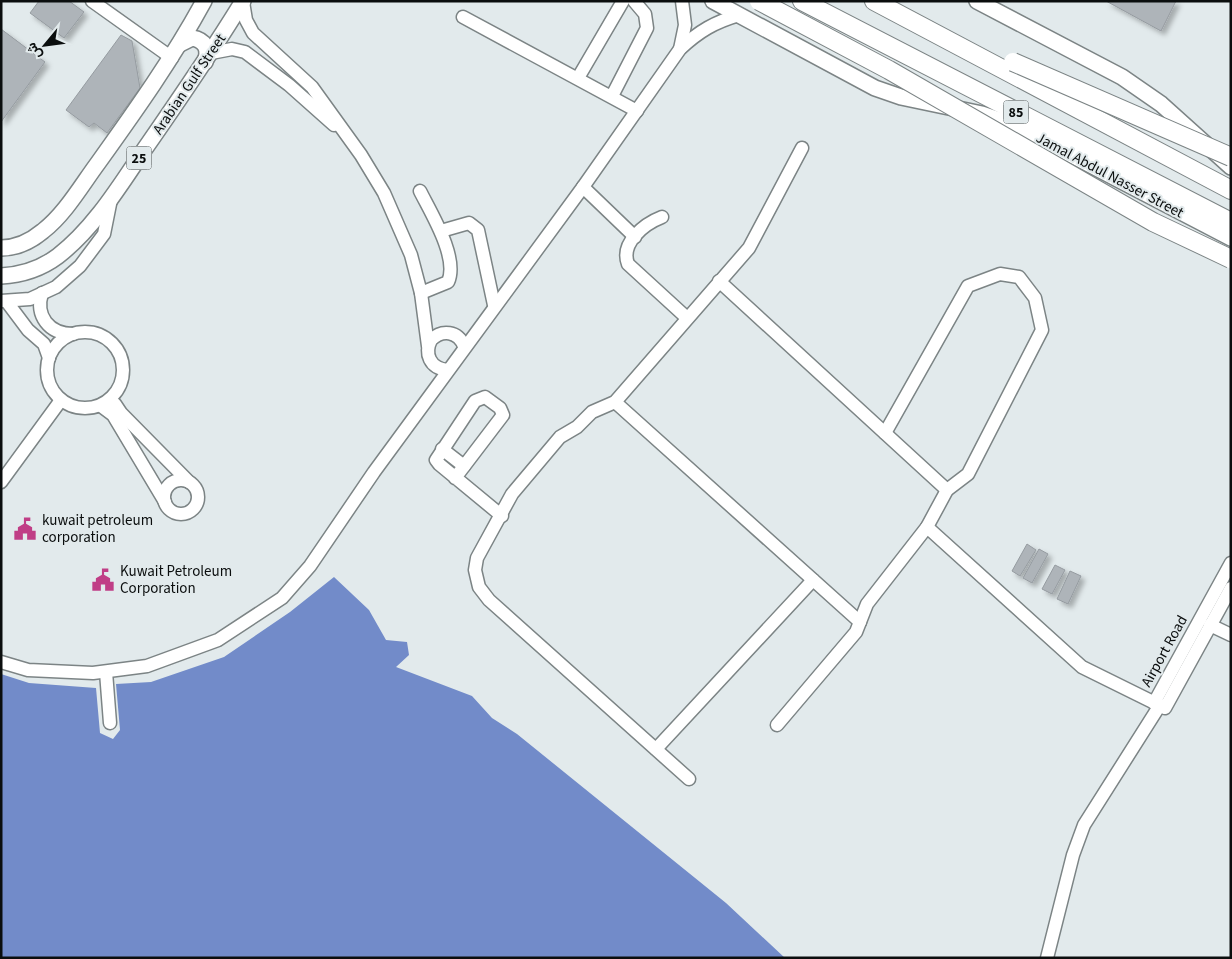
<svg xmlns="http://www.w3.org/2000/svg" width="1232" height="959" font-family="'Source Sans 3',Vazirmatn,sans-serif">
	<defs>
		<filter id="shadow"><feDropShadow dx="4" dy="4" stdDeviation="2.5" flood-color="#0004"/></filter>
	</defs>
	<rect width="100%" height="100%" fill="#e2eaec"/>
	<polygon fill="#728bc9" points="334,577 369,610 386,640 407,642 409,655 396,667 472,696 492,718 517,734 726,903 785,958 1,958 1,674 29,683 96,688 100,733 113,739 120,730 116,684 151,682 224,657 290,612"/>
	<g fill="#aeb4b9" stroke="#959ba0" filter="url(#shadow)">
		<polygon points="39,1 69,1 84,12 64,38 30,13"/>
		<polygon points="1106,1 1176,1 1161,31"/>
		<polygon points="1,29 45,62 1,122"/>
		<polygon points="121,35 132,41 140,88 107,133 94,123 89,127 66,110"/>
		<polygon points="1027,544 1036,550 1020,576 1012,571"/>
		<polygon points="1039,549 1048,554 1032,583 1023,578"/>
		<polygon points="1055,565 1065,570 1052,594 1042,589"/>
		<polygon points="1070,571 1081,576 1068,604 1057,599"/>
	</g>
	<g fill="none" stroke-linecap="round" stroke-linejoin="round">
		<defs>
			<g id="minor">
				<polyline points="92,1 172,58"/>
				<polyline points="243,2 246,20 253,33 312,87 361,155 384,193 411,255 421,293 428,346"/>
				<polyline points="463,17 637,111"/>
				<polyline points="680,49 685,25 682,1"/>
				<polyline points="211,53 232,49 245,52 289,85 334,125"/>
				<polyline points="578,78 623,1"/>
				<polyline points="612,96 647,28 645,14 634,1"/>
				<polyline points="583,187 635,237"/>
				<path d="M420,191c11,22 39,67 28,91l-27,11"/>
				<path d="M662,217c-18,7 -42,26 -34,47l59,54"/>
				<polyline points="441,231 469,223 478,230 494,305"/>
				<polyline points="719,281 947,490"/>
				<path d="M42,293c-7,23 7,41 31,41"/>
				<polyline points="1,301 30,299 56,287 80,266 104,234 111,199"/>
				<polyline points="7,302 28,330 44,344 49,358"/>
				<circle cx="85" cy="370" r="38"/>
				<path d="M447,370c-17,-2 -23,-16 -16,-30 11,-11 27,-9 33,6"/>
				<polyline points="615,402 860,622"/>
				<polyline points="115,404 121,413 189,482"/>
				<polyline points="101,406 113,415 165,502"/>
				<polyline points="442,449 464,466"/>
				<polyline points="455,478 503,415 500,408 485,397 475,401 436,460 439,464 502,516"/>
				<circle cx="181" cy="497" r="17"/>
				<polyline points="1,482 61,400"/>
				<polyline points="927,527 1082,667 1165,708 1231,588"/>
				<polyline points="1210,625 1231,635"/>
				<path d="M1,662l27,8 65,3 54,-7 71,-26 64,-42 28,-32 64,-94 209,-285 97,-138c19,-18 35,-27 59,-34"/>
				<polyline points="106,672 110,723"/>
				<polyline points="1154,703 1231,563"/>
				<polyline points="777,725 856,632 867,604 927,527 947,490 968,474 1042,330 1035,298 1019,277 1000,274 968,286 885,433"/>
				<polyline points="656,749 813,580"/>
				<polyline points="689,779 489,600 479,587 475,570 477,558 512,494 560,437 577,427 592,412 615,402 749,248 802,148"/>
				<polyline points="1047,958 1073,855 1084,825 1160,705"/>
			</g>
			<g id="major">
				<polyline points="713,1 875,88 901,97 982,114 1016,126 1231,238"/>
				<polyline points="977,1 1122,77 1161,104 1231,167"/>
				<path d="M180,44l12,-6c13,2 18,11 13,24"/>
				<path d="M1,248c15,0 30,-7 42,-17 22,-17 38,-45 55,-68 38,-53 75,-105 106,-162"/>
				<path d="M1,276c20,-1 41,-8 57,-20 36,-28 61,-69 86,-106 34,-49 68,-98 99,-149"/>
			</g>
			<g id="highway">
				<polyline points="802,1 1231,222"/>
				<polyline points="874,1 1231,190"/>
			</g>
		</defs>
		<use href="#minor" stroke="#7c8485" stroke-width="15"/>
		<use href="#major" stroke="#7c8485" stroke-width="18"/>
		<use href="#highway" stroke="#7c8485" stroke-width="20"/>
		<use href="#minor" stroke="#fff" stroke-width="12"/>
		<use href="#major" stroke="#fff" stroke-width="15"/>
		<use href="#highway" stroke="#fff" stroke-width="18"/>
		<defs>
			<g id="highway-bridge">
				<polyline points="759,1 889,70 1153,222 1231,259"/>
				<polyline points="1013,62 1231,157"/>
			</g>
		</defs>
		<use href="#highway-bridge" stroke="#7c8485" stroke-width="20" stroke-linecap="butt"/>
		<use href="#highway-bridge" stroke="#fff" stroke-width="18"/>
	</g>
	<defs>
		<symbol id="civic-bare" viewBox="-9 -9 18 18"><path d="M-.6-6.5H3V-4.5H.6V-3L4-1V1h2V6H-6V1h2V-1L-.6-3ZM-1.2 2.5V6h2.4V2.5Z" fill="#c03e86" stroke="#e2eaec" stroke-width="2.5" paint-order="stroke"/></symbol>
	</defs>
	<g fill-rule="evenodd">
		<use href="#civic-bare" x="9" y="513" width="32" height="32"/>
		<use href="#civic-bare" x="87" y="564" width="32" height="32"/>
	</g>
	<g text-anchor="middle" stroke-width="4" stroke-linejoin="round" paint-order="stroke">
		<g fill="#e2eaec" stroke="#4c5051" stroke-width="1">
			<rect x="1003.5" y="100.5" width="25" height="23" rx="4"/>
			<rect x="126.5" y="146.5" width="25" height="23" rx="4"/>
		</g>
		<g font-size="14" font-weight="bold" fill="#0b0e0e">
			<text x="1016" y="117">85</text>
			<text x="139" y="163">25</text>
		</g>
		<g font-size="15" fill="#0b0e0e" stroke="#e2eaec">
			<text transform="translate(189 84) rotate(-56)" y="5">Arabian Gulf Street</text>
			<text transform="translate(1110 175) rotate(28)" y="5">Jamal Abdul Nasser Street</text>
			<text transform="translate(1164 651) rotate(-61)" y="5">Airport Road</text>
		</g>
		<g font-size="15" fill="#0b0e0e" stroke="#e2eaec" text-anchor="start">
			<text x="42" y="525">kuwait petroleum<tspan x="42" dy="17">corporation</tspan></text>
			<text x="120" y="576">Kuwait Petroleum<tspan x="120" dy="17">Corporation</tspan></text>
		</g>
	</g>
	<rect width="1232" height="959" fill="none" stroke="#0b0e0e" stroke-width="5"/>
	<g transform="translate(45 45) rotate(241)" stroke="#e2eaec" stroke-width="4" paint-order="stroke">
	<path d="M0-4L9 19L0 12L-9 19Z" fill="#0b0e0e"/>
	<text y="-8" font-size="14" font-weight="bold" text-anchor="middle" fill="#0b0e0e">ش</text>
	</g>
</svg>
